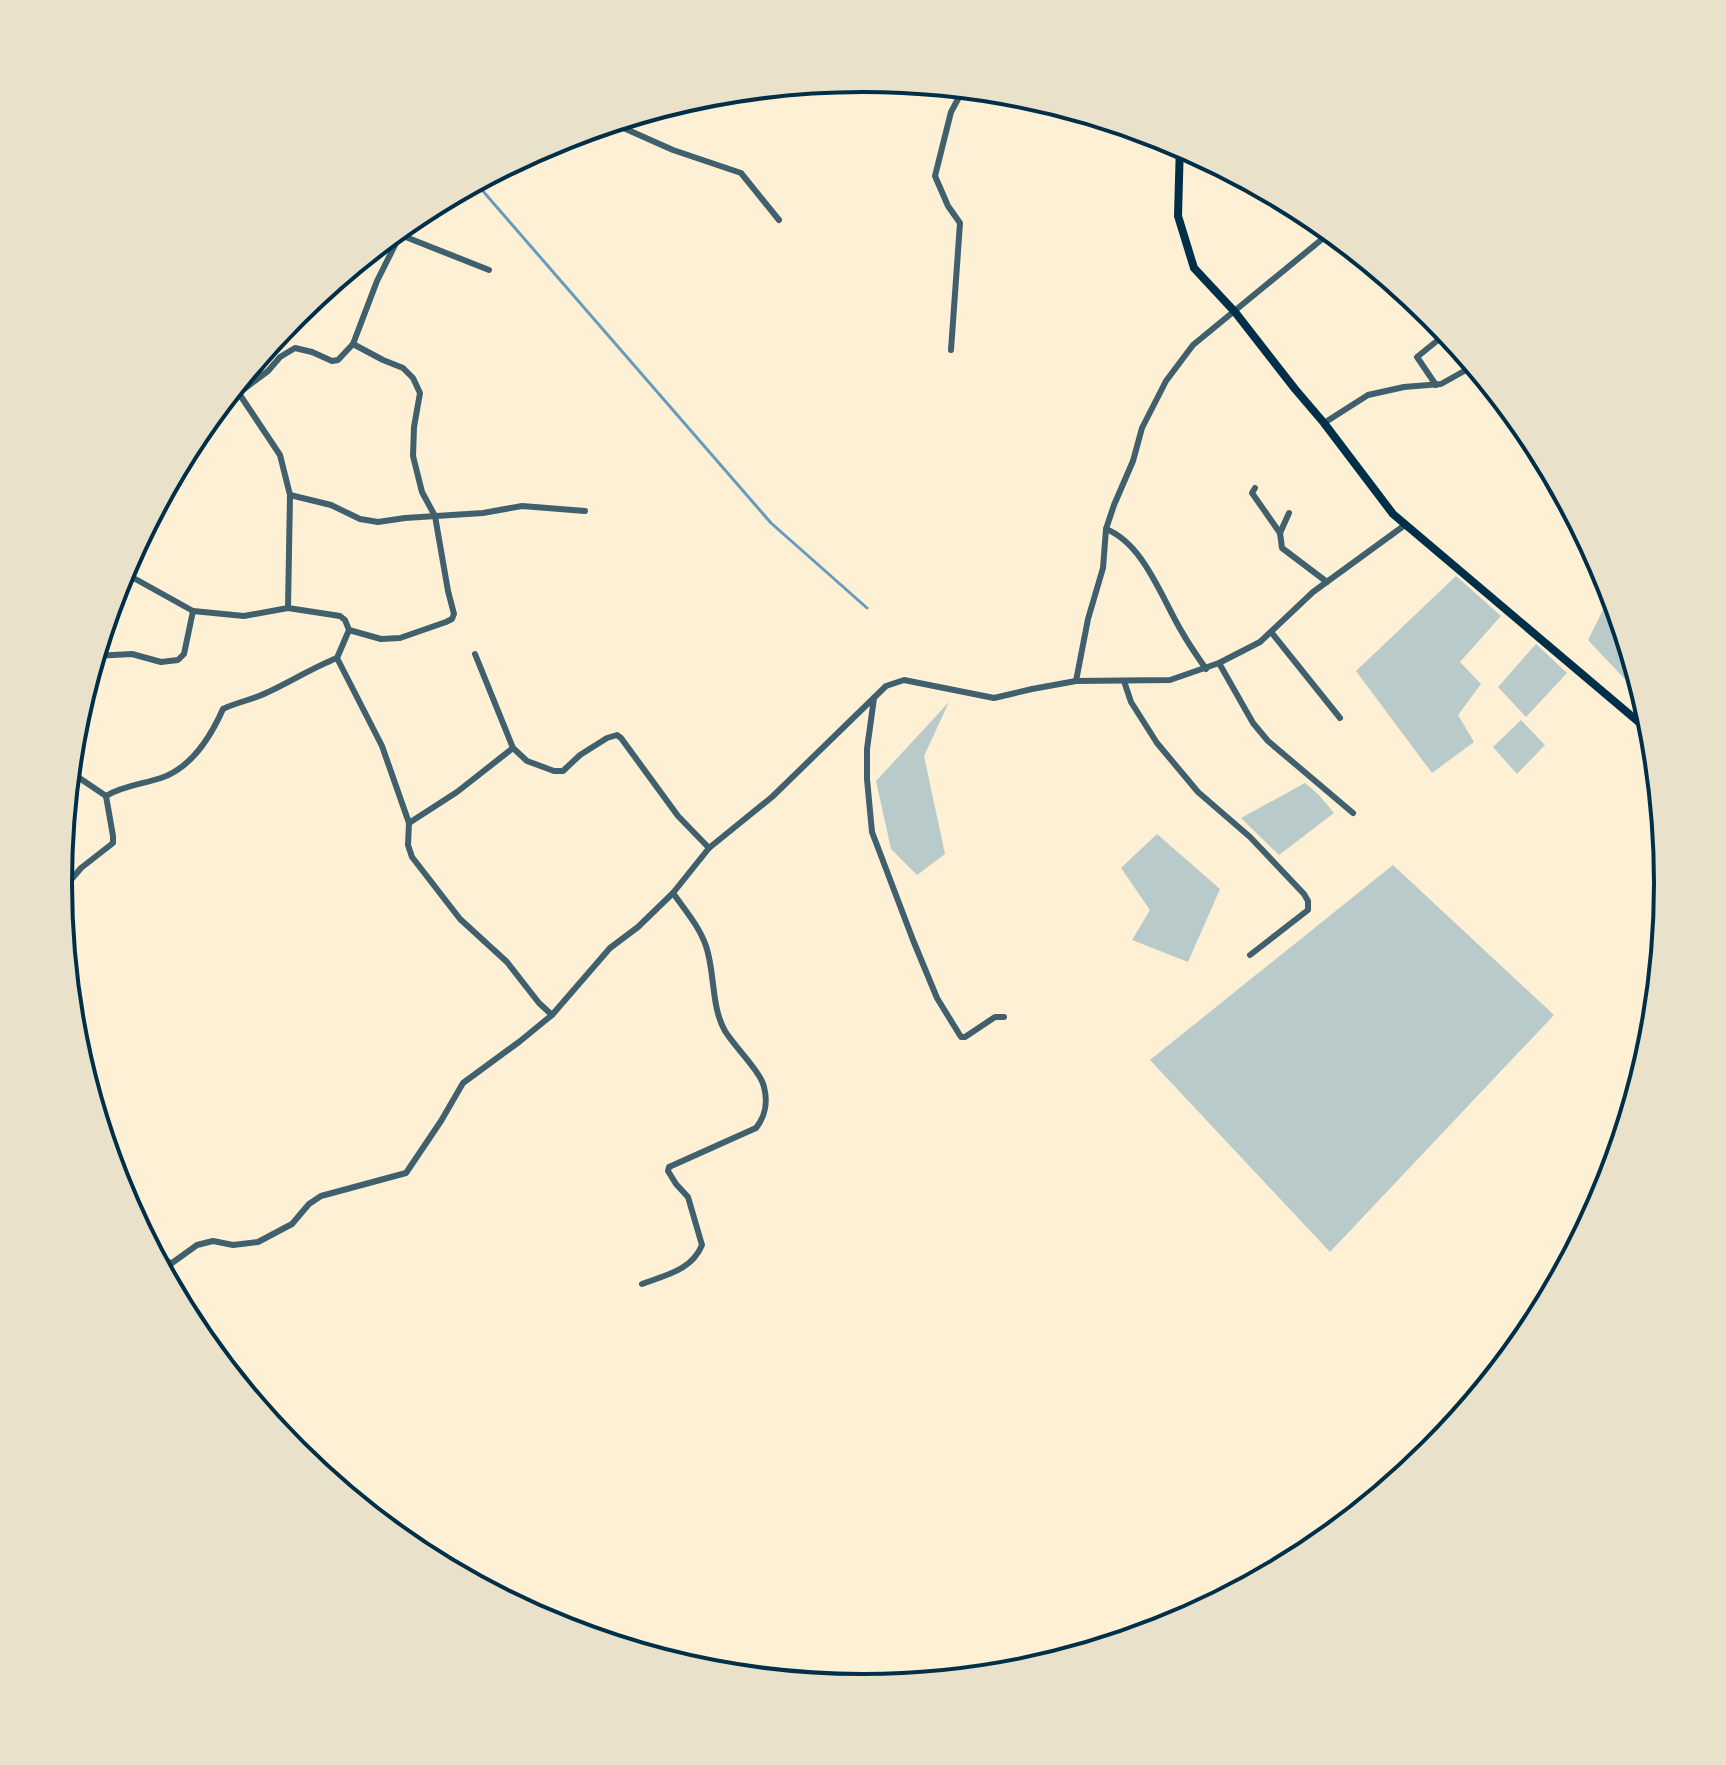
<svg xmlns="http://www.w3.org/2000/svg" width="1726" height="1765" font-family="Cabin,sans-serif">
	<rect width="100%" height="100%" fill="#fdf0d5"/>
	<g fill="#b9caca">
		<polygon points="1456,576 1501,616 1460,662 1481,684 1458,715 1474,742 1432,773 1356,671"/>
		<polygon points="1612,592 1641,689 1637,692 1588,640"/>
		<polygon points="1536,644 1567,673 1526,717 1498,687"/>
		<polygon points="949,702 924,756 945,854 917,875 891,849 876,781"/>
		<polygon points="1521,720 1545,745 1517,774 1493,747"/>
		<polygon points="1305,783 1318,794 1334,813 1279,855 1241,818"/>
		<polygon points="1157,834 1220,889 1188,962 1132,940 1150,910 1121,868"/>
		<polygon points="1393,865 1554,1015 1330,1252 1150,1060"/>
	</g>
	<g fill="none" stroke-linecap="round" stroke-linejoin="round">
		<polyline stroke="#669bbc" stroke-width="3" points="475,182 771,523 867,608"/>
		<g stroke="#3f606c" stroke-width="6">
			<polyline points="610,122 673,150 741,173 779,220"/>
			<polyline points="393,232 489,270"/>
			<polyline points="951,350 960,223 948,206 935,176 951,112 964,88"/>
			<polyline points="1436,385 1417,357 1448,332"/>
			<polyline points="234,386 280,455 290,495 288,608 340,616 345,620 349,630 337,658 382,746 409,823 408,845 412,857 460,919 507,962 539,1003 552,1015"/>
			<polyline points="240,392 268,371 280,357 295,348 312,352 332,361 338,360 353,344 377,281 400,235"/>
			<polyline points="1324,423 1368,395 1404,387 1441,384 1475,365"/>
			<polyline points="1255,488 1252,493 1280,533"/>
			<polyline points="290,495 331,505 360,519 378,522 405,518 483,513 522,506 585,511"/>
			<polyline points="1289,513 1280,533 1282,548 1327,582"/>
			<polyline points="1106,529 1114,505 1133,461 1142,428 1166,381 1193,345 1332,231"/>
			<polyline points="121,571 193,611 244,616 288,608"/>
			<polyline points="349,630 381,639 400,638 446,622 452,619 454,614 448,591 435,516 422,492 413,456 414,427 420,393 413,378 403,368 383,360 353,344"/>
			<polyline points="1271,632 1340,718"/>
			<polyline points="475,654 513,748 527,761 554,771 563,771 580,755 607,738 617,735 621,738 678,816 709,848"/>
			<polyline points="94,656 132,654 161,662 178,660 184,654 193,611"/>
			<polyline points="1219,663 1253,723 1268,741 1353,813"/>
			<path d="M1076,681l12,-62 15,-51 3,-39c38,15 56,70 76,103 7,13 16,25 24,37"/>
			<polyline points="1124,681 1131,702 1157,743 1198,792 1250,837 1304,894 1308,901 1308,910 1250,955"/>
			<polyline points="874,698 867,749 867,779 872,832 913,940 937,998 961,1037 965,1037 995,1017 1004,1017"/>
			<polyline points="69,771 106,796"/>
			<polyline points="409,823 457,792 513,748"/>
			<path d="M59,894l22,-26 32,-25v-7l-7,-40c16,-10 37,-12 55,-18 30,-10 50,-42 62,-69 14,-7 29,-9 43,-16 24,-11 46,-25 71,-35"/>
			<polyline points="156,1258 172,1263 197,1245 213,1241 233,1245 258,1242 292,1224 309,1204 321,1196 406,1173 441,1121 463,1083 519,1042 552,1015 610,948 638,927 673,893 709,848 772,797 886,686 904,680 994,698 1032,689 1076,681 1170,680 1219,663 1260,642 1313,592 1405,525"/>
			<path d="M642,1284c24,-9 50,-14 60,-39l-14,-48 -12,-13 -8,-13 1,-4 87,-39c9,-11 12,-26 8,-41 -3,-15 -30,-41 -39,-56 -14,-24 -10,-59 -19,-85 -7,-20 -21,-36 -33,-53"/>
			<polyline points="780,1671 783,1680"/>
		</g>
		<polyline stroke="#003049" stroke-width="8" points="1180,143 1178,216 1194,268 1235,312 1295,389 1324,423 1393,514 1641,724 1654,738"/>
	</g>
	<path d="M0 0H1726V1765H0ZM72 883a791 791 0 1 1 1582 0a791 791 0 1 1-1582 0Z" fill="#e9e1ca" fill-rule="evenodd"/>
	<path fill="none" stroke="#003049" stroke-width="4" d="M72 883a791 791 0 1 1 1582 0a791 791 0 1 1-1582 0Z"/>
</svg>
